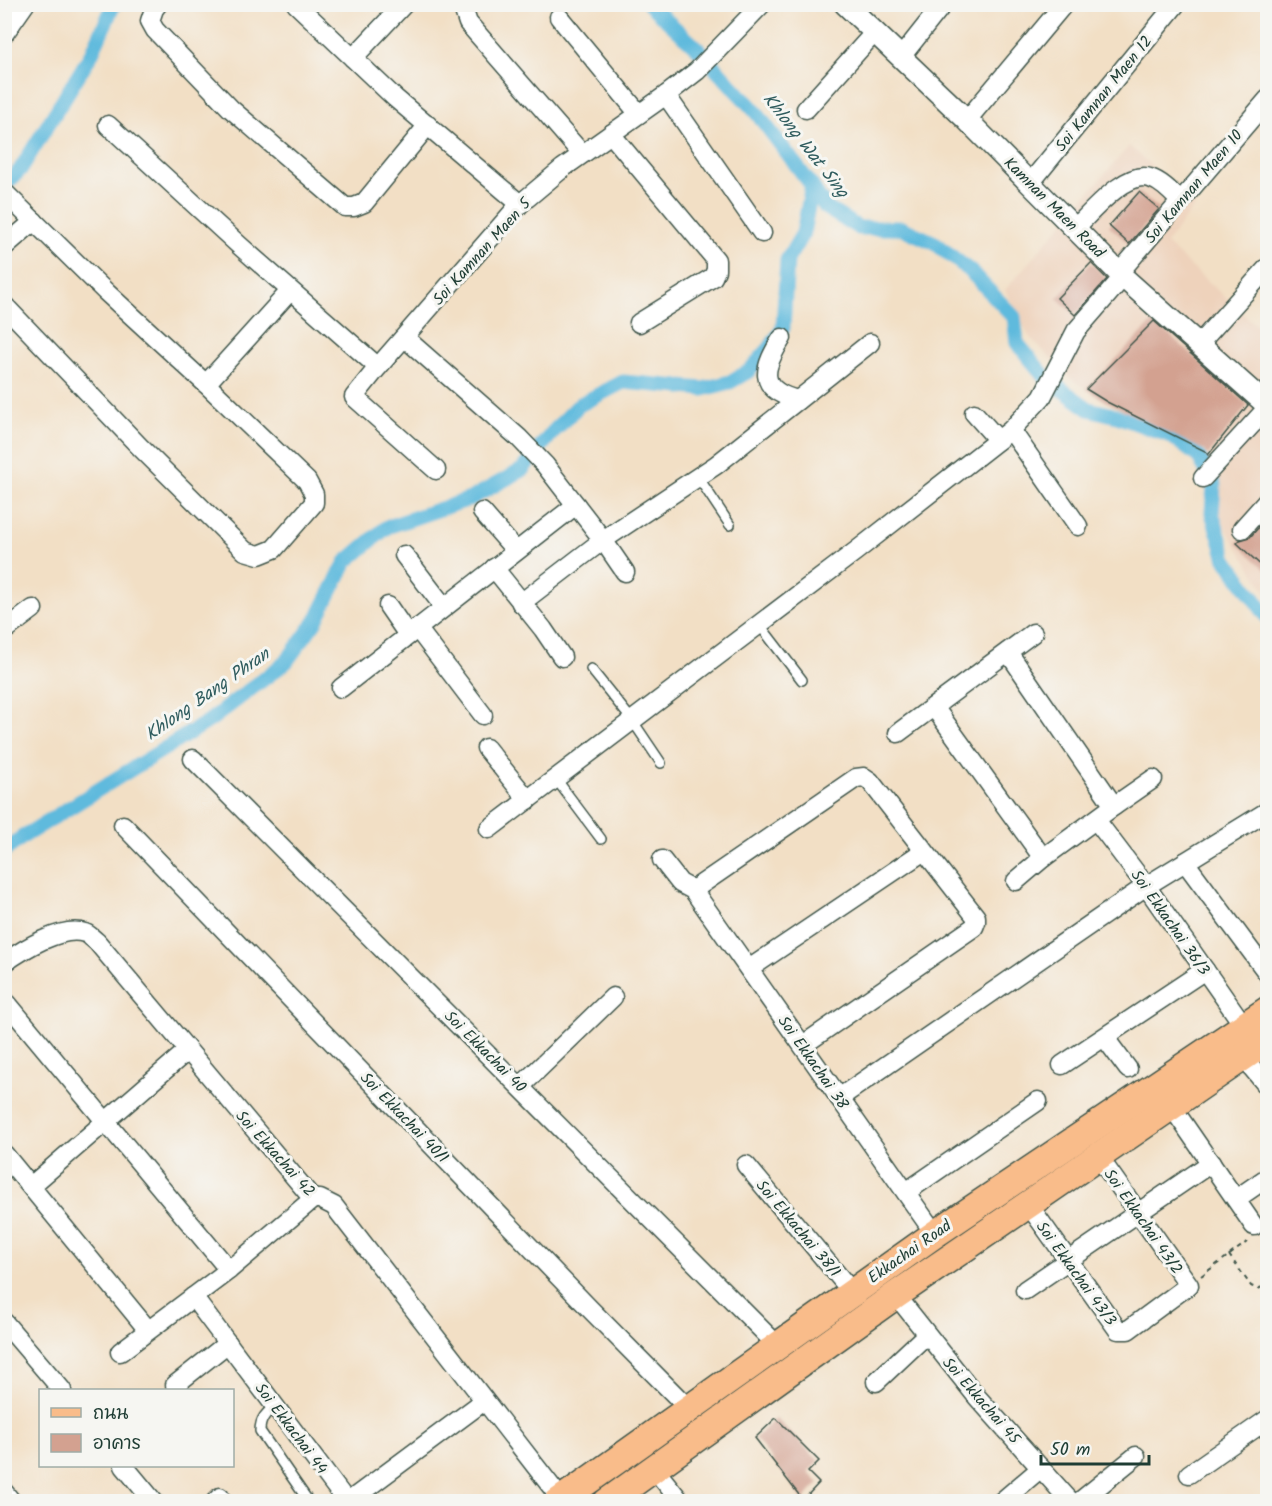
<svg xmlns="http://www.w3.org/2000/svg" width="1272" height="1506" font-family="Kalam,'Playpen Sans Thai',sans-serif">
	<rect width="100%" height="100%" fill="#f6f6f2"/>
	<filter id="ink" filterUnits="userSpaceOnUse"><feTurbulence type="fractalNoise" baseFrequency=".0167" numOctaves="2"/><feDisplacementMap in="SourceGraphic" scale="12" xChannelSelector="R" yChannelSelector="G"/><feConvolveMatrix kernelMatrix="1 2 1 2 8 2 1 2 1" color-interpolation-filters="sRGB"/></filter>
	<filter id="wash" filterUnits="userSpaceOnUse"><feTurbulence type="fractalNoise" baseFrequency=".008" numOctaves="4" result="noise"/><feDisplacementMap in="SourceGraphic" scale="24" xChannelSelector="R" yChannelSelector="G"/><feGaussianBlur stdDeviation="1.35" result="paint"/><feColorMatrix in="noise" values="0 0 0 0 0 0 0 0 0 0 0 0 0 0 0 0 0 1.4 0 .05"/><feComposite in="paint" operator="in"/></filter>
	<g filter="url(#wash)">
		<rect width="100%" height="100%" fill="#f2dfc5"/>
		<polygon fill="#eed2bb" points="1129,146 1196,204 1166,244 1267,335 1267,593 1206,498 1220,472 1205,451 1107,402 1071,379 1028,335 1005,290"/>
		<g fill="none" stroke-linecap="round" stroke-linejoin="round">
			<g stroke="#5fbadd" stroke-width="15">
				<polyline points="649,4 699,50 755,111 812,186 826,208 859,228 902,228 935,243 970,271 1014,317 1017,343 1046,378 1089,409 1117,416 1171,436 1199,457 1214,485 1212,513 1226,559 1268,618"/>
				<polyline points="4,186 20,170 92,53 114,4"/>
				<polyline points="4,851 24,836 209,721 286,662 315,622 346,562 387,527 470,499 522,470 552,433 579,405 623,382 703,389 730,382 749,371 770,348 783,328 787,260 803,233 812,186"/>
			</g>
		</g>
		<g id="blocks">
			<g fill="#d3a190">
				<polygon points="1139,192 1159,209 1129,244 1109,226"/>
				<polygon points="1091,263 1107,279 1075,315 1057,298"/>
				<polygon points="1154,321 1248,405 1208,455 1205,451 1107,402 1086,389"/>
				<polygon points="1268,517 1268,572 1237,543 1240,540 1250,537"/>
				<polygon points="776,1418 819,1461 808,1472 819,1483 803,1500 755,1438"/>
			</g>
		</g>
	</g>
	<g filter="url(#ink)">
		<use href="#blocks" fill-opacity="0" stroke="#3f554a" stroke-width="1.5"/>
		<g fill="none" stroke-linecap="round" stroke-linejoin="round">
			<defs>
				<g id="service">
					<polyline points="698,477 730,525"/>
					<polyline points="759,624 802,680"/>
					<polyline points="591,669 632,720 661,763"/>
					<polyline points="556,779 601,839"/>
					<path d="M275,1406c-9,7 -15,13 -15,25l49,71"/>
				</g>
				<g id="minor">
					<polyline points="158,4 154,9 150,21 155,30 231,109 345,207 354,207 364,203 428,125"/>
					<polyline points="296,4 395,98 520,204"/>
					<polyline points="467,4 464,11 468,23 582,154"/>
					<polyline points="559,17 639,114"/>
					<polyline points="4,34 25,4"/>
					<polyline points="901,57 943,4"/>
					<polyline points="353,58 404,4"/>
					<polyline points="666,95 762,233"/>
					<polyline points="806,109 875,32"/>
					<polyline points="967,120 1064,4"/>
					<polyline points="108,125 240,246 378,367"/>
					<polyline points="611,134 716,260 716,270 713,277 639,323"/>
					<polyline points="1031,182 1176,4"/>
					<polyline points="4,192 106,292 206,384 307,481 314,494 314,503 274,549 259,555 245,551 141,448 4,305"/>
					<path d="M1075,228c16,-15 51,-58 75,-50 12,4 21,14 30,23"/>
					<polyline points="4,247 34,221"/>
					<polyline points="1119,273 1268,99"/>
					<polyline points="405,338 519,438 545,465 603,540 521,603"/>
					<path d="M782,338c-18,29 -27,51 16,62"/>
					<polyline points="1199,344 1268,267"/>
					<polyline points="206,384 290,291"/>
					<polyline points="974,413 998,440"/>
					<polyline points="1011,430 1078,526"/>
					<polyline points="436,470 354,397 378,367 520,204 563,168 666,95 697,71 762,4"/>
					<polyline points="1203,478 1268,407"/>
					<polyline points="482,512 516,551"/>
					<polyline points="1242,529 1268,500"/>
					<polyline points="404,555 444,607"/>
					<polyline points="494,568 543,629 562,657"/>
					<polyline points="625,572 603,540 716,465 870,343"/>
					<polyline points="388,606 408,635"/>
					<polyline points="417,628 483,715"/>
					<polyline points="4,631 33,609"/>
					<polyline points="341,688 576,505"/>
					<polyline points="934,707 1043,858 1114,806 1008,652"/>
					<polyline points="898,733 1033,633"/>
					<polyline points="486,748 528,800"/>
					<polyline points="193,759 777,1345"/>
					<polyline points="1114,806 1153,779"/>
					<polyline points="1096,820 1146,886 1244,1026"/>
					<polyline points="123,825 589,1308 688,1408"/>
					<polyline points="489,829 856,551 1011,430 1042,397 1076,331 1123,277"/>
					<polyline points="662,860 680,883 693,890 935,1234"/>
					<polyline points="1185,862 1268,974"/>
					<polyline points="1016,881 1043,858"/>
					<polyline points="693,890 856,778 864,777 870,781 976,917 976,922 974,927 803,1045"/>
					<path d="M4,963c18,-13 58,-38 81,-30 4,1 9,7 12,9l216,257h7l14,7 227,293"/>
					<polyline points="749,969 924,851"/>
					<polyline points="7,1003 229,1270"/>
					<polyline points="1105,1038 1128,1069"/>
					<polyline points="1243,1057 1268,1087"/>
					<polyline points="1062,1065 1205,970"/>
					<polyline points="521,1086 613,997"/>
					<polyline points="839,1098 1146,886 1268,811"/>
					<polyline points="1172,1107 1254,1226"/>
					<polyline points="4,1154 148,1330"/>
					<polyline points="746,1165 852,1292"/>
					<polyline points="31,1186 187,1051"/>
					<polyline points="906,1192 1038,1101"/>
					<polyline points="1236,1199 1268,1177"/>
					<polyline points="1028,1204 1118,1330 1128,1330 1189,1285 1098,1156"/>
					<polyline points="1025,1290 1211,1163"/>
					<polyline points="896,1295 977,1397 1071,1502"/>
					<polyline points="193,1297 347,1502"/>
					<polyline points="4,1322 62,1390"/>
					<polyline points="120,1352 229,1270 313,1199"/>
					<polyline points="876,1382 926,1335"/>
					<polyline points="175,1385 228,1343"/>
					<polyline points="124,1466 154,1502"/>
					<polyline points="653,1467 681,1502"/>
					<polyline points="1189,1474 1268,1419"/>
					<polyline points="4,1492 12,1502"/>
					<polyline points="215,1502 220,1497"/>
					<polyline points="348,1502 484,1401"/>
					<polyline points="1001,1502 1041,1468"/>
					<polyline points="1079,1502 1136,1456"/>
				</g>
				<polyline id="tertiary" points="845,4 967,120 1123,277 1268,406"/>
				<g id="primary">
					<polyline points="558,1502 935,1234 1268,1010"/>
					<polyline points="607,1502 896,1295 1268,1040"/>
				</g>
			</defs>
			<use href="#service" stroke="#3f554a" stroke-width="12"/>
			<use href="#minor" stroke="#3f554a" stroke-width="21"/>
			<use href="#tertiary" stroke="#3f554a" stroke-width="24"/>
			<use href="#primary" stroke="#3f554a" stroke-width="30"/>
			<g stroke="#3f554a" stroke-width="2" stroke-dasharray="4.5 4.5" stroke-linecap="butt">
				<polyline points="1229,1255 1251,1286 1258,1289 1268,1284"/>
				<polyline points="1201,1276 1247,1242"/>
			</g>
			<use href="#service" stroke="#fff" stroke-width="9"/>
			<use href="#minor" stroke="#fff" stroke-width="18"/>
			<use href="#tertiary" stroke="#fff" stroke-width="21"/>
			<use href="#primary" stroke="#f9bc8a" stroke-width="27"/>
		</g>
	</g>
	<g text-anchor="middle" stroke-width="6" stroke-linejoin="round" paint-order="stroke">
		<g font-size="16" fill="#1f3d34" stroke="#f6f6f2">
			<text transform="translate(1103 93) rotate(-51)" y="6">Soi Kamnan Maen 12</text>
			<text transform="translate(1193 186) rotate(-50)" y="6">Soi Kamnan Maen 10</text>
			<text transform="translate(1055 207) rotate(45)" y="6">Kamnan Maen Road</text>
			<text transform="translate(481 251) rotate(-48)" y="6">Soi Kamnan Maen 5</text>
			<text transform="translate(1171 922) rotate(55)" y="6">Soi Ekkachai 36/3</text>
			<text transform="translate(486 1051) rotate(45)" y="6">Soi Ekkachai 40</text>
			<text transform="translate(814 1062) rotate(55)" y="6">Soi Ekkachai 38</text>
			<text transform="translate(405 1117) rotate(46)" y="6">Soi Ekkachai 40/1</text>
			<text transform="translate(276 1153) rotate(48)" y="6">Soi Ekkachai 42</text>
			<text transform="translate(1144 1221) rotate(55)" y="6">Soi Ekkachai 43/2</text>
			<text transform="translate(799 1228) rotate(50)" y="6">Soi Ekkachai 38/1</text>
			<text transform="translate(909 1251) rotate(-35)" y="6">Ekkachai Road</text>
			<text transform="translate(1077 1273) rotate(54)" y="6">Soi Ekkachai 43/3</text>
			<text transform="translate(982 1400) rotate(49)" y="6">Soi Ekkachai 45</text>
			<text transform="translate(292 1428) rotate(53)" y="6">Soi Ekkachai 44</text>
		</g>
		<g font-size="18" font-style="italic" fill="#2f5c5e" stroke="#f6f6f2">
			<text transform="translate(806 145) rotate(52)" y="6">Khlong Wat Sing</text>
			<text transform="translate(207 694) rotate(-35)" y="6">Khlong Bang Phran</text>
		</g>
	</g>
	<rect width="1272" height="1506" fill="none" stroke="#f6f6f2" stroke-width="24"/>
	<rect x="39" y="1389" width="195" height="78" fill="#f6f6f2" stroke="#a0aca6" stroke-width="1.5"/>
	<rect x="51" y="1408" width="30" height="9" fill="#f9bc8a" stroke="#a0aca6" stroke-width="1.5"/>
	<text x="93" y="1419" font-size="18" fill="#1f3d34">ถนน</text>
	<rect x="51" y="1434" width="30" height="18" fill="#d3a190" stroke="#a0aca6" stroke-width="1.5"/>
	<text x="93" y="1449" font-size="18" fill="#1f3d34">อาคาร</text>
	<path d="M1041 1455v9h108v-9" fill="none" stroke="#1f3d34" stroke-width="3"/>
	<text x="1050" y="1455" font-size="18" fill="#1f3d34" stroke="#f6f6f2" stroke-width="4.5" paint-order="stroke">50 m</text>
</svg>
